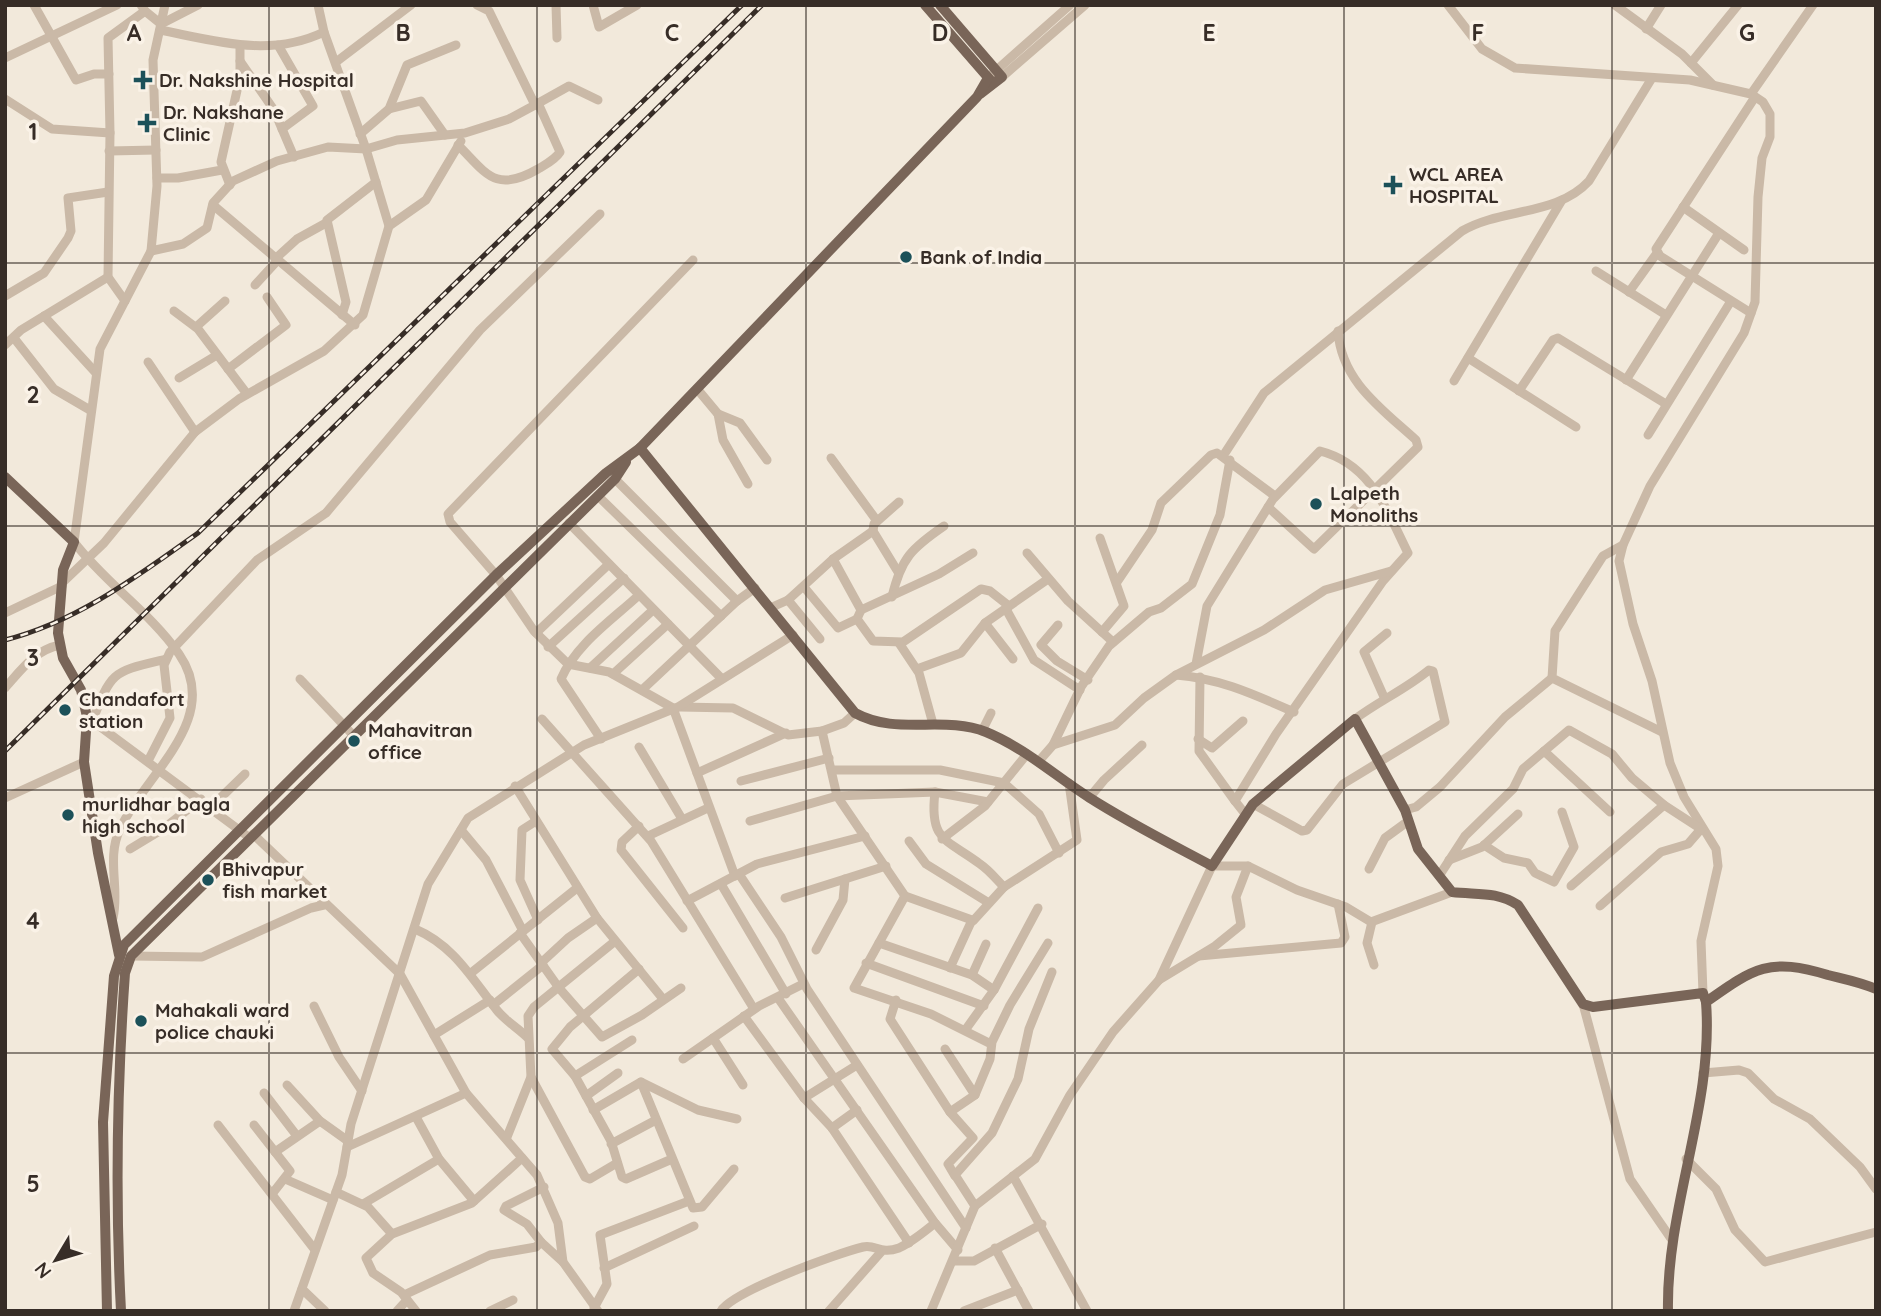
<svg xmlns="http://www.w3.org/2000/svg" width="1881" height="1316" font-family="Quicksand,sans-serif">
	<rect width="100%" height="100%" fill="#f2e9db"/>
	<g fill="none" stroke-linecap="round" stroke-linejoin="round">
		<g stroke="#cab9a7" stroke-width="9">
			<polyline points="34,5 76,80 94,74 109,74"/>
			<polyline points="556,5 557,38"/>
			<polyline points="593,5 599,27 637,5"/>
			<polyline points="1448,5 1482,49 1515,68 1690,80 1751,94 1763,102 1770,114 1770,137 1762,158 1758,197 1755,302 1744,333 1650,486 1623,545 1619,561 1633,624 1652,681 1670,763 1684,797 1716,849 1718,866 1701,941 1703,993"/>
			<polyline points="1615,5 1682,54 1713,85"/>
			<polyline points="145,11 161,24 198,5"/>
			<polyline points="1646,29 1661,5"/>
			<path d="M160,30c56,11 110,28 164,2"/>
			<polyline points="278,45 313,106 282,129"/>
			<polyline points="5,58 117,5"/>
			<polyline points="240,61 274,110 294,157"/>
			<polyline points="336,62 411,5"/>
			<polyline points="1691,63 1738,5"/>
			<polyline points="992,74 1070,5"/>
			<polyline points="1002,77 1085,5"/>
			<polyline points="1751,94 1813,5"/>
			<polyline points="5,99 52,129 110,133 108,277 125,301"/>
			<polyline points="535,105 569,86 598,100"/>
			<polyline points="389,109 421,101 445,135"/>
			<polyline points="110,133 108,38 145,11 141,5"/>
			<polyline points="360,134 389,109 407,65 456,45"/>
			<path d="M458,145c28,28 37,49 80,24 8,-5 17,-9 22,-17l-22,-49"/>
			<polyline points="109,151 156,150"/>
			<polyline points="157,178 178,178 222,170"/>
			<polyline points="230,185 221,162 240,77 240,46"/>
			<polyline points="213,205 355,325"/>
			<polyline points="1683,207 1744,250"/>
			<polyline points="389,226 426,200 461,141"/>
			<polyline points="151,251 183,244 207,228 213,203 233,181 277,161 328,147 366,149 397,140 465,133 509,119 535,105 489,11 477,5"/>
			<polyline points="275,259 297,239 326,223"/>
			<polyline points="693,260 448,514 450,522 496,575 534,631 568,664 609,672 673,708 735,876"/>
			<polyline points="1596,271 1666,315"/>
			<polyline points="255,285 277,261"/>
			<polyline points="1629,292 1657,253"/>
			<polyline points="5,296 44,273 68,238 71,231 68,198 108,192"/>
			<polyline points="174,311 198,329 247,394"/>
			<polyline points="1751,313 1660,256 1656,249 1755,97"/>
			<polyline points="342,315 346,302 327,220 376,182"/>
			<polyline points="44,316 96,373"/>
			<polyline points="196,327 225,301"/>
			<polyline points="14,338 54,389 90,410"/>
			<polyline points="5,345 21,330 108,277"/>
			<polyline points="1468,358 1576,427"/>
			<polyline points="148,362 195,432"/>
			<polyline points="228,369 286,325 267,297"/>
			<polyline points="179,378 217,355"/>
			<polyline points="1626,380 1719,233"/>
			<polyline points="1454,381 1562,200"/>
			<polyline points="698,390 718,414 723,440 748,484"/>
			<polyline points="1519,391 1553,340 1558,338 1666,404"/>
			<polyline points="718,414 740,423 767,460"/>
			<polyline points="1648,435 1731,301"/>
			<path d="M1223,456l41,-63 198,-162c39,-23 95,-15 127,-50l63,-103"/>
			<polyline points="831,458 877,521"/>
			<polyline points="615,479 737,601"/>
			<polyline points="598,496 721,616"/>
			<path d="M1268,507l46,42 104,-102 -2,-7c-34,-31 -75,-59 -78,-109"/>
			<polyline points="569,523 721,678"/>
			<polyline points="1100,538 1124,606 1102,632"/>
			<polyline points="1623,545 1603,556 1555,631 1552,678 1662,732"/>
			<polyline points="1027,553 1068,601 1113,642"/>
			<polyline points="833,559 861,610 857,619 873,641 903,642 981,589 990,591 1009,606"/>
			<polyline points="898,572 873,531 874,524 899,502"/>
			<polyline points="1117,582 1152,530 1161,503 1211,455 1217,453 1275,496"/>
			<polyline points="62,583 104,543 195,432 239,399 324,351 363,315 389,226 366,149 324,32 318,5"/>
			<polyline points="804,587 838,628 857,619"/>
			<path d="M892,597c9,-39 20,-49 52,-71"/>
			<polyline points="788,600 820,639"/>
			<polyline points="770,608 788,600 833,559 873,531"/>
			<polyline points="1006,609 1034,660 1080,690"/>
			<polyline points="861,610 939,574 973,553"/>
			<polyline points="5,613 62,586"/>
			<polyline points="985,623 1013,659"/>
			<polyline points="1058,625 1041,645 1057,661 1088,680"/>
			<polyline points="536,633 609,564"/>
			<polyline points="899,643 919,673 933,724"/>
			<polyline points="548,647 624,578"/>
			<path d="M1196,664l11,-58 66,-107 47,-48c51,13 67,60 88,102l-25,28 -107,153 -41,67 11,14"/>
			<polyline points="590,668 653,610"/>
			<polyline points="917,669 961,653 985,623 1048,579"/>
			<polyline points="613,674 668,624"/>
			<path d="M1176,675c43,3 79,20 118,37"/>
			<polyline points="1200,677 1199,751 1235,801"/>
			<polyline points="300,679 354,736"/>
			<path d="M5,688c17,-19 30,-38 55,-43"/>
			<polyline points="642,690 737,601 755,588"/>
			<polyline points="1384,697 1364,652 1387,633"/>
			<polyline points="680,707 733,708 788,735 822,731 844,723 855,713"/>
			<polyline points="87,717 250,838"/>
			<polyline points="542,719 651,841 754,1009"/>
			<path d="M92,722c20,-52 20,-50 74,-63"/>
			<polyline points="822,731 837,796 905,896 854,988 931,1014 991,1044"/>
			<polyline points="982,731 991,713"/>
			<path d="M601,739l-40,-60c15,-35 51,-59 78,-84"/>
			<polyline points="1198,739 1212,748 1243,721"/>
			<polyline points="1053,745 1081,687 1109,646 1149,612 1161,608 1192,584 1220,515 1230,460"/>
			<polyline points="639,747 682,819"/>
			<polyline points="1544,751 1610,812"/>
			<polyline points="148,761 170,718 164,665 170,652 257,560 326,513 480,330 600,214"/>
			<polyline points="1039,761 1053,745 1115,725 1144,698 1176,675 1264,630 1325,590 1391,571"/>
			<polyline points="832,770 940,770 1004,783 1039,814 1059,853"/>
			<polyline points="697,773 786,733"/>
			<polyline points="741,781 829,758"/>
			<polyline points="515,786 597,918 663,999"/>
			<path d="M935,792c-6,50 12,47 45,72 9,6 16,15 24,23"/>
			<polyline points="5,798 84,762"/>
			<polyline points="1089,798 1104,780 1142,745"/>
			<path d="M1253,804l49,27 5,-1 36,-46 102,-62 -12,-51 -4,-1c-23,19 -50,31 -74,49"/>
			<polyline points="211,807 245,774"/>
			<polyline points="1405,810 1416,807 1440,787 1505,717 1552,678"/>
			<polyline points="536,821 522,830 520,880 538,920"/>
			<polyline points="750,821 837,796 935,792 988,802"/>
			<polyline points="639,826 622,842 621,850 683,928"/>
			<polyline points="461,830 486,860 523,931"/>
			<polyline points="253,834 400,974 466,1093 537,1175 558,1223 563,1262 598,1311"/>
			<polyline points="648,836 708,808"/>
			<polyline points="942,839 985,806 1027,754"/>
			<polyline points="909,841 926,864 989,903"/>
			<polyline points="1484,845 1504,858 1528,863 1535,873 1554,882 1574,847 1562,812"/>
			<polyline points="130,849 163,829 201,799"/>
			<polyline points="1449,860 1482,847 1518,814"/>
			<polyline points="1369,869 1385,838 1407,822"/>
			<polyline points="739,874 781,937 807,989 966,1228"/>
			<polyline points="1439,876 1465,836 1513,789 1523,769 1569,730 1612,754 1632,778 1664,805 1701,829"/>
			<polyline points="721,884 786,994"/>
			<polyline points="1571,886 1664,805"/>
			<polyline points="905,896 972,920 950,968"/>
			<polyline points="785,898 886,866"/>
			<polyline points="687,901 757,864 865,836"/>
			<polyline points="1600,906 1661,852 1688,844 1701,829"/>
			<path d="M113,918c7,-29 -7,-60 7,-89 24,-54 104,-110 59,-175 -29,-42 -74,-71 -105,-112l26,-193 51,-98 6,-65 -4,-126 12,-55"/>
			<polyline points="973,921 1004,887 1077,840 1069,783"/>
			<polyline points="1372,922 1367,943 1374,965"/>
			<path d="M415,929c38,16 56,48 81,80 8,11 22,19 32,29"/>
			<polyline points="520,933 559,988 602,1037 642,1015 681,988"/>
			<polyline points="879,943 972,975 994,990"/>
			<polyline points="816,950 843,900 845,879"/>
			<polyline points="131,956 202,957 311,908 324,905"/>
			<polyline points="1199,956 1341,943 1345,937 1338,904"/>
			<polyline points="541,963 568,938 597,918"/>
			<polyline points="866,963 984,1006"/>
			<polyline points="639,969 570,1027 552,1049 575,1076 611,1141 622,1177 626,1179 672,1159"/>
			<polyline points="471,973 577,888"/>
			<polyline points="972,975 986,944"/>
			<polyline points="1159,980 1215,946 1241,925 1236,897 1248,866"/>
			<polyline points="778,998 935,1223 958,1250"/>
			<polyline points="896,1000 890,1019 950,1112 973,1138 948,1164 955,1176"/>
			<polyline points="1583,1004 1630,1179 1672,1240"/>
			<polyline points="493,1005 543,965"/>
			<polyline points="314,1006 339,1057 362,1091"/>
			<polyline points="744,1016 804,1098 832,1128 909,1243"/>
			<polyline points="966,1029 994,990 1038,908"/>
			<polyline points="434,1035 490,1000"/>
			<polyline points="713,1038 743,1085"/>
			<polyline points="945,1049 975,1095"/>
			<polyline points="683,1059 759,1006 803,984"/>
			<polyline points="1703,1073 1739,1070 1748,1073 1774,1099 1810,1119 1860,1167 1876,1189"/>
			<polyline points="575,1076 632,1040"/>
			<polyline points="531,1077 585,1177 590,1179 617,1163"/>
			<polyline points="641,1082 693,1208 702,1207 734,1169"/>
			<polyline points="287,1085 320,1121 348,1141"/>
			<polyline points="264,1093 297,1136"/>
			<polyline points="586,1096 618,1073"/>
			<polyline points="804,1098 857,1065"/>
			<polyline points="593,1110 641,1082 698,1110 737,1119"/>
			<polyline points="950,1112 975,1095 990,1059 992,1042 1010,1005 1048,943"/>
			<polyline points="416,1117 439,1159 474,1201"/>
			<polyline points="218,1125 315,1250"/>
			<polyline points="254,1125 290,1171 272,1194"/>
			<polyline points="832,1128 857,1110"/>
			<polyline points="507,1137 531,1077 528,1016 534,1007 614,942"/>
			<polyline points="611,1144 656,1120"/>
			<polyline points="347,1147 466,1093"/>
			<polyline points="275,1152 320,1121"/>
			<polyline points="1686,1159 1716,1189 1735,1230 1765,1262 1876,1232"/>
			<polyline points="1013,1176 1087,1311"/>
			<polyline points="285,1179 333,1200"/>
			<polyline points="336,1192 368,1207 392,1234"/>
			<polyline points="363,1204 439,1159"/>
			<polyline points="975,1206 955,1175 992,1133 1018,1079 1029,1029 1052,972"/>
			<polyline points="541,1242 527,1224 504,1210 506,1206 544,1187"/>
			<polyline points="995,1248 1029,1311"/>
			<polyline points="953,1261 974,1261 1042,1224"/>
			<polyline points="604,1268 694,1226"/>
			<polyline points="302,1289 325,1311"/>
			<polyline points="404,1295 490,1255 536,1247 541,1242 563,1262"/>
			<polyline points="594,1308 607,1284 600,1235 689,1201"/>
			<polyline points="294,1311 342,1175 351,1124 428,884 468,818 584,745 678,707 793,635"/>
			<polyline points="397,1311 407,1300"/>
			<polyline points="416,1311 401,1292 373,1273 366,1258 392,1234 472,1203 522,1158"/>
			<polyline points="490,1311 513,1300"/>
			<path d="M721,1311c12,-20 117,-58 142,-64 13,-3 17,8 36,1 13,-6 25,-16 36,-25"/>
			<polyline points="829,1311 881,1252"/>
			<polyline points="931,1311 975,1206 1035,1159 1070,1095 1113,1032 1159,980 1212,866 1248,866 1297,890 1346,907 1371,922 1452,892"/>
			<polyline points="964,1311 1018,1290"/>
		</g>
		<g stroke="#796558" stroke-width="10">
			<polyline points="925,5 992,82"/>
			<polyline points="940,5 1002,77 980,94"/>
			<path d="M640,448l215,265c42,23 88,2 131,19 39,16 69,44 104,66 39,25 81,46 122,68l41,-62 102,-85 50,91 13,39 34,43c25,3 44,-1 66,13l65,99 10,3 110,-14 3,9"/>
			<polyline points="5,477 74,542 63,570 58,633 63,658 81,690 87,717 84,762 98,853 119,955"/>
			<polyline points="107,1311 103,1122 114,976 124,945 496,575 606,473 640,448 977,97 988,78"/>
			<path d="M121,1311c-6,-114 -4,-225 4,-338l6,-17 484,-477 11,-17"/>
			<path d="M1668,1311c-2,-105 46,-205 38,-309 48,-34 63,-45 122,-27 16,4 32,7 48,14"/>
		</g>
		<defs>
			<g id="rail">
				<path d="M5,640c72,-18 134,-65 193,-107l544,-528"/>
				<polyline points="5,751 762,5"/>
			</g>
		</defs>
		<use href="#rail" stroke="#372d27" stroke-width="5"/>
		<use href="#rail" stroke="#faf2e7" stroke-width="2.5" stroke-dasharray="8" stroke-linecap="butt"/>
	</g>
	<path fill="none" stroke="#372d27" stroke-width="2" stroke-opacity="0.55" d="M269,5v1306M537,5v1306M806,5v1306M1075,5v1306M1344,5v1306M1612,5v1306M5,263h1871M5,526h1871M5,790h1871M5,1053h1871"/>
	<g fill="#1c5159" stroke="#faf2e7" stroke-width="2.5">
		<path d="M139.5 69.5h7v7h7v7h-7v7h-7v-7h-7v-7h7z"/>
		<path d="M143.5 112.5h7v7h7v7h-7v7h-7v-7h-7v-7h7z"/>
		<path d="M1389.5 174.5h7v7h7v7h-7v7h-7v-7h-7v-7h7z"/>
		<circle cx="906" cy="257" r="7"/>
		<circle cx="1316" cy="504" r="7"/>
		<circle cx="65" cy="710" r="7"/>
		<circle cx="354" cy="741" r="7"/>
		<circle cx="68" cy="815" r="7"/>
		<circle cx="208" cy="880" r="7"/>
		<circle cx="141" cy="1021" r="7"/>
	</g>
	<g text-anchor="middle" stroke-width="7" stroke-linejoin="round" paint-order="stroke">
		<g font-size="19" font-weight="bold" fill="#372d27" stroke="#faf2e7" text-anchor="start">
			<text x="159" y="87">Dr. Nakshine Hospital</text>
			<text x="163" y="119">Dr. Nakshane<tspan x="163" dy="22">Clinic</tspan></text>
			<text x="1409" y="181">WCL AREA<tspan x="1409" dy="22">HOSPITAL</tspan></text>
			<text x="920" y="264">Bank of India</text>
			<text x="1330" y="500">Lalpeth<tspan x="1330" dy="22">Monoliths</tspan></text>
			<text x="79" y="706">Chandafort<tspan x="79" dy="22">station</tspan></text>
			<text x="368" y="737">Mahavitran<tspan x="368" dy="22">office</tspan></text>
			<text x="82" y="811">murlidhar bagla<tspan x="82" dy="22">high school</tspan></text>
			<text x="222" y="876">Bhivapur<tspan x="222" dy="22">fish market</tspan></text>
			<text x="155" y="1017">Mahakali ward<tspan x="155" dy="22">police chauki</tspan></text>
		</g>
	</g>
	<g font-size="23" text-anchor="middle" font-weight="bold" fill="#372d27" stroke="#faf2e7" stroke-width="7" stroke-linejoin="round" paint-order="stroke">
		<text x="134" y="41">A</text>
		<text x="403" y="41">B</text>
		<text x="672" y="41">C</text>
		<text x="940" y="41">D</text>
		<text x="1209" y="41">E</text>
		<text x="1478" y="41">F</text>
		<text x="1747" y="41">G</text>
		<text x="33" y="140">1</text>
		<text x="33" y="403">2</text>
		<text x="33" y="666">3</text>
		<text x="33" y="929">4</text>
		<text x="33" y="1192">5</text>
	</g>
	<rect width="1881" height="1316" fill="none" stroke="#372d27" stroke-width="14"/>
	<g transform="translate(56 1260) rotate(232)" stroke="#faf2e7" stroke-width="5" paint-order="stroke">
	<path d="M0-5L12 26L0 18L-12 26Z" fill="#372d27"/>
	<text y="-10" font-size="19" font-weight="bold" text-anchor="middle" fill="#372d27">N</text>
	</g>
</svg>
